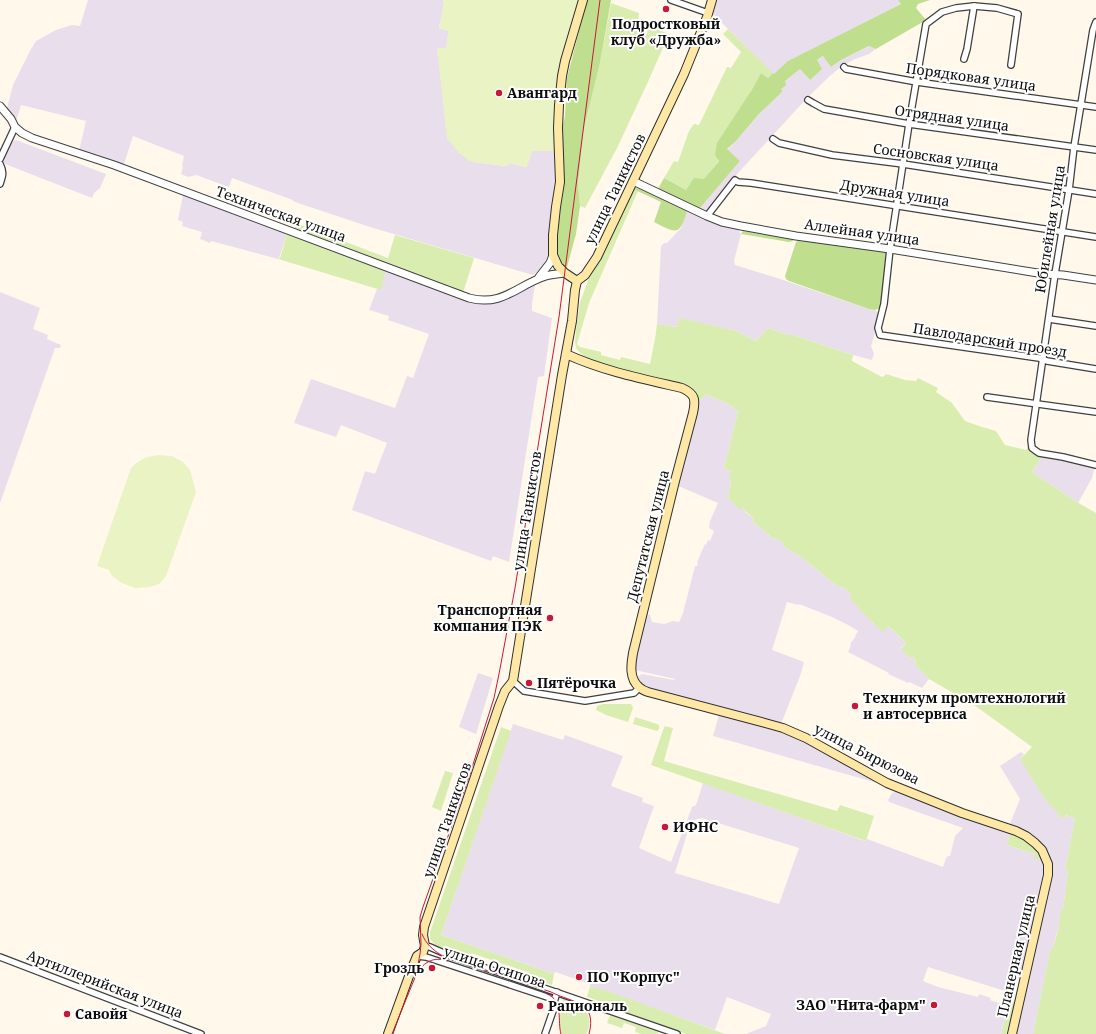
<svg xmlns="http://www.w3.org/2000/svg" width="1096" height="1034" font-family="'Noto Serif',serif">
	<rect width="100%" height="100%" fill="#fff8eb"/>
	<g fill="#e9dfec" fill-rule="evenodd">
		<polygon points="88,0 443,0 444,4 439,28 449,31 446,48 438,48 473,162 506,166 510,163 526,167 532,151 555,151 557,180 550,249 544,266 533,275 370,227 310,207 309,207 293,201 293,200 232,178 229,187 196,175 188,177 181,174 183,167 182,166 184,156 133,136 123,167 79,151 86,121 21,105 16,122 7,108 13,85 30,51 36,41 56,30 72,25 80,26"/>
		<polygon points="714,0 898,0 901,4 789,61 774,75 711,12"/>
		<polygon points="870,46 876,49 869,54 855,59 842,66 831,75 807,98 738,173 708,210 705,211 700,208 740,161 727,150 736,141 758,115 783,91 781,89 785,81 800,69 810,80 817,60 824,56 831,67 841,60"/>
		<polygon points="16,140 106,174 100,188 94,193 92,198 5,164 3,162 4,153 11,143"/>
		<polygon points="183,195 287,234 279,258 278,259 211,241 210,243 200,239 202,232 182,226 183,222 178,220"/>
		<polygon points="687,211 737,229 741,234 734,261 735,265 777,278 869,309 875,310 880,315 871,346 874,354 872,360 853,355 793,335 788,335 768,328 756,341 736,331 680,319 677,327 657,324 661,246 664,243 667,243 681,228"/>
		<polygon points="386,270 479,303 495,303 505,300 535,285 532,304 532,311 552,318 544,376 538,377 509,562 493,556 491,561 352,510 365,471 375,474 387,443 341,425 336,437 294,423 311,379 395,408 407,376 413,378 429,334 388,320 389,316 369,310 377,289 381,289"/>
		<polygon points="0,292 40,308 33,329 48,335 47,339 61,345 60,348 55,348 0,503"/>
		<polygon points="706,394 734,407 738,411 724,469 731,471 731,480 728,498 742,509 743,508 746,510 745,512 754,518 752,521 775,540 776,538 781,540 784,544 783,546 801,557 840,588 842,586 852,595 850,598 872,622 883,631 889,626 906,643 901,648 911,659 913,657 916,661 914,664 929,679 922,688 909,682 908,683 888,674 889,673 848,652 851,645 850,644 856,636 855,636 858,631 850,626 832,617 799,604 798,605 787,602 772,650 804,662 803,666 800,676 781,724 649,689 642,685 638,681 637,677 642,674 674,680 675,679 635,670 635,665 644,614 650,615 652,622 664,624 673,621 679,622 683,613 695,566 697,566 698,563 697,562 705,544 706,545 708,540 710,541 714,531 709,528 710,521 718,503 676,485 698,400 701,400"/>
		<polygon points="1042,456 1095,466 1092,478 1078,503 1032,472"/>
		<polygon points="478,673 493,678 476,734 459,727"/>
		<polygon points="719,715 759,724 789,735 804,741 871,777 877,783 713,736"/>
		<path d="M513,724l50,16 2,-5 58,21 -12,30 32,12 -1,4 12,4 -15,42 32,14 21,-55 4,-2 7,-22 162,58 2,-2 76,28 3,-9 2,-2h2l5,-20 8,-8 -74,-26 -1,-2 4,-7 3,-1 68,26 47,16 -3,11 28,9 8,6 1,5v10l-1,8 -22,93 -3,3 -7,1 -3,12 -80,-25 -5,14 15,6 40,10 1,-3 12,4 -1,2 18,6 -7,28h-255l20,-8 5,-12 -44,-17 -12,33 -125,-44v-2l-35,-12 -1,2 -113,-39zM702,818l97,30 -20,56 -104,-31 16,-52z"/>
		<polygon points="1021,752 1024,754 1020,759 1063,819 1065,815 1075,819 1065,870 1068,871 1063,909 1053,948 1051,948 1033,1034 1015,1034 1049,858 1009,826 1020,799 1000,766"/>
	</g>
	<g fill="#d9edb1">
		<polygon points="611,3 639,13 638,22 669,34 647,84 617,148 585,208 580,206 578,184 584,128 600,63"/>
		<polygon points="728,29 773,73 768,78 761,73 751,91 719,160 704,180 686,190 664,178 674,161 678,162 689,131 694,124 699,125 727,67 731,68 741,52 723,34"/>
		<path d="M633,189l5,2 -49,112 -12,41 3,3 21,5v3l19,5 1,-3 29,7 5,-25 2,-15 20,3 3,-9 56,13 20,10 12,-13 20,7h5l60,20 -1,6 30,16 2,-1 2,-2 19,6 11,1 2,-3 20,10 -2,4 16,11 13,18 17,6 14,4 9,14 21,5 3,-5 2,6 11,5 -10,16 43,29 21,12v521h-63l18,-87 2,1 5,-18 3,-21h2l5,-38 -3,-1 10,-51 -9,-4 -3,4 -19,-21 -24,-39 12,-12 -58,-42 -45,-26 -15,-15 2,-3 -3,-4 -2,2 -10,-10 5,-6 -17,-17 -6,6 -11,-10 -23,-24 3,-3 -10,-9 -2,2 -39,-31 -18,-11 1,-2 -3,-4 -1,1 -4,-3 -1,2 -23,-19 2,-3 -9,-7v-1l-2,-2 -2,2 -13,-12 3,-18 -2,-1 2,-8 -7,-2 14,-58 -5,-2 1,-2 -28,-13 -5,6h-3c-3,-8 -2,-10 -10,-14l-92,-23 -16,-10 -4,-5 -1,-6 1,-12 4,-28 8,-21 42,-90z"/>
		<polygon points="296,223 388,258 395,235 474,258 463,293 297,231 295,228"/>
		<polygon points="287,234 386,270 381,290 278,259 280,258"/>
		<polygon points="603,704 631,704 633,708 628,722 606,715 596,710 597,706"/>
		<polygon points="635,717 657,724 659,725 659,729 657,731 633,724"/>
		<polygon points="665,726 673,728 664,761 837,811 840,805 874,816 866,841 651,765 663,730"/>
		<polygon points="501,727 511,731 441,935 554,974 552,985 529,977 530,973 471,953 469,957 436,946 430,939 430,932"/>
		<polygon points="445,771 453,773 441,811 432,807"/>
		<path d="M1010,834c17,6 25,11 33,26l-9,-2 1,-4 -28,-9z"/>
		<polygon points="590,986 610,992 725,1034 686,1034 616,1009 614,1006 587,997"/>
		<path d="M563,999c11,4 24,6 26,20 1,5 0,10 -3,15h-24c-4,-11 -3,-24 1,-35z"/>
		<polygon points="1006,1000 1009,1002 1015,1003 1015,1005 1008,1034 1001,1034 1008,1007 1004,1005"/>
		<polygon points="610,1015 658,1032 658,1034 641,1034 635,1032 636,1027 624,1023 622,1028 607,1023"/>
	</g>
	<g fill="#bfdf8f">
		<polygon points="587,0 611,0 600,63 584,128 578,184 580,206 576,234 566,271 560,263 557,250 557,235 562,196 563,183 562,129 565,116 567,78"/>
		<polygon points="898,0 930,0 918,4 916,8 926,20 876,49 869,46 841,60 831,67 823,56 817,60 822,69 810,80 800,69 785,81 786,85 781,89 783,91 758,115 736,141 727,149 740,161 700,208 658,189 664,178 686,190 694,178 704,179 719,161 715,155 717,143 751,91 761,73 768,78 773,73 774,74 788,61 901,4"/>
		<path d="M637,188l4,1 46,22c-7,26 -12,22 -33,11l7,-20 -28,-13z"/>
		<polygon points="743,231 791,237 793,239 793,241 789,242 741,234"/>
		<polygon points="800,239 885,251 887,254 880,308 875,310 869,309 789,281 786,279 785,276 796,242"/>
	</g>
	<g fill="#eaf3c4">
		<polygon points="443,0 579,0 575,19 558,74 555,114 555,151 532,151 527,167 510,163 506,166 473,162 468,160 458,152 447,138 437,48 446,48 449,31 439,28 444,4"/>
		<path d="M158,455l14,1 11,6 7,8 6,22 -30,84 -7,8 -9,3 -15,1 -13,-5 -10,-7 -3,-6 -12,-4 34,-98c9,-9 15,-11 27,-13z"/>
	</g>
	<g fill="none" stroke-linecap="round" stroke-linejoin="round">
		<defs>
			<g id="minor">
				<polyline points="671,0 708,13"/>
				<polyline points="1096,22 1093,30 1074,147 1069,190 1055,274 1031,440 1032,448 1039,453 1063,457 1096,465"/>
				<polyline points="964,59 967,49 974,6"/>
				<polyline points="1011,65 1018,14 997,8 974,6 956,8 942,12 926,24 909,124 890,249 884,304 878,328 880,335 1039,358 1047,361 1096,369"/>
				<polyline points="844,67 846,69 917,82 1096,107"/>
				<polyline points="808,100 813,103 824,109 909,124 1096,150"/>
				<polyline points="773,139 779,143 832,155 903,164 1096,194"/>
				<polyline points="0,159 15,127"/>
				<path d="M0,164c4,8 3,11 0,20"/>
				<polyline points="707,216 735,180 738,182 751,183 1096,237"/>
				<polyline points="1049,319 1096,326"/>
				<polyline points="987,397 1096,412"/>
				<polyline points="513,681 524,691 585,701 634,693 639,688"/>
				<polyline points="425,946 430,947 448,955 677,1034"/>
				<polyline points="417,956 426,957 502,982 550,998 554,1002"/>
				<polyline points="0,957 201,1034"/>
				<polyline points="545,1034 554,1008 554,1002 557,992"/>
			</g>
			<g id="tertiary">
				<path d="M0,106l11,13 4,8 7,6 10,5 82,27 355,133c34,9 48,-13 77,-22 6,-2 12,-2 19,-3"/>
				<polyline points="633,181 707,216 722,222 741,226 796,236 890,249 1044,274 1063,275 1096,280"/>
				<polyline points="539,277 550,263 553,255"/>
			</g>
			<g id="secondary">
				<polyline points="577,281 565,273 558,266 553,255 553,235 556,207 560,182 558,128 559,105 562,76 565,61 583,0"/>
				<path d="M566,354c37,17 77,25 116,34 13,6 14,11 11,25l-18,68 -42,172c-2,11 -4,26 6,34 2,2 6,4 9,5l117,31 18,5 23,10 81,45 75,30 54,18 10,5 9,7 7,7 6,14v11l-36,159"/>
				<polyline points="388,1034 412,968 417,956 423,952 425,946 423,935 424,927 499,706 505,691 513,681 562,375 572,321 575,290 577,281 585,275 597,257 684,74 707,17 712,0"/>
			</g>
		</defs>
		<use href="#minor" stroke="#3f3f3f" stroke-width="8"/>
		<use href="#tertiary" stroke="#3f3f3f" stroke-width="9"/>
		<use href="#secondary" stroke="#2e2e2e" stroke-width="10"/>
		<use href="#minor" stroke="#fff" stroke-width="5.5"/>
		<use href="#tertiary" stroke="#fff" stroke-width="7"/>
		<use href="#secondary" stroke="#ffe8a6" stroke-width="8"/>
		<g stroke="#c91739" stroke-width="1">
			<path d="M422,934c4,10 10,15 19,21l110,37c21,11 47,9 38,42"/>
			<path d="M417,973c7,-11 17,-17 30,-12"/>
			<path d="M547,994c17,6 10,27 14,40"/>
			<polyline points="392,1034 416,975 420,954 421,944 420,917 423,907 470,774 494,698 499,674 515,588 559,317 600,0"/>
		</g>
	</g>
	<g fill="#c91739" stroke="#fff" stroke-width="1.5">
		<circle cx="666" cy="9" r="4"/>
		<circle cx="499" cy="93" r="4"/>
		<circle cx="550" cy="618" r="4"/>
		<circle cx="529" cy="683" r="4"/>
		<circle cx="855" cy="706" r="4"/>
		<circle cx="665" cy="827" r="4"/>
		<circle cx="432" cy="968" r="4"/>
		<circle cx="579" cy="977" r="4"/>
		<circle cx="934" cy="1005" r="4"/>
		<circle cx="540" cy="1006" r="4"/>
		<circle cx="67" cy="1014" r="4"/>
	</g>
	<g text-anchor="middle" stroke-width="4" stroke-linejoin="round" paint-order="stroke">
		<g font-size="14" font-weight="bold" fill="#0c0c0c" stroke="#fff" text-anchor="start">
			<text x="666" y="29" text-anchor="middle">Подростковый<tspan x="666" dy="16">клуб «Дружба»</tspan></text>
			<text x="507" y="98">Авангард</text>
			<text x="542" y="615" text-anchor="end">Транспортная<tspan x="542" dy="16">компания ПЭК</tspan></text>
			<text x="537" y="688">Пятёрочка</text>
			<text x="863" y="703">Техникум промтехнологий<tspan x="863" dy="16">и автосервиса</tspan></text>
			<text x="673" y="832">ИФНС</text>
			<text x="424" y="973" text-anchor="end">Гроздь</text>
			<text x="587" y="982">ПО "Корпус"</text>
			<text x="926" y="1010" text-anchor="end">ЗАО "Нита-фарм"</text>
			<text x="548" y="1011">Рациональ</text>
			<text x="75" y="1019">Савойя</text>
		</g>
		<g font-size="14" fill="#0c0c0c" stroke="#fff">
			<text transform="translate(971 77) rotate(8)" y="5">Порядковая улица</text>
			<text transform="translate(952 118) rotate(8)" y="5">Отрядная улица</text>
			<text transform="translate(936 157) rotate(8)" y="5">Сосновская улица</text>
			<text transform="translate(615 189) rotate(-64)" y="5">улица Танкистов</text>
			<text transform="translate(895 193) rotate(9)" y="5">Дружная улица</text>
			<text transform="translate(281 214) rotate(20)" y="5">Техническая улица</text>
			<text transform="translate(1050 229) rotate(-81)" y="5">Юбилейная улица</text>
			<text transform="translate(862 232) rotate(8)" y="5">Аллейная улица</text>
			<text transform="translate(990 340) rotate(9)" y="5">Павлодарский проезд</text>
			<text transform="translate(527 511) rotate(-81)" y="5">улица Танкистов</text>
			<text transform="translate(648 536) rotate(-76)" y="5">Депутатская улица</text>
			<text transform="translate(867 754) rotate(27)" y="5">улица Бирюзова</text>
			<text transform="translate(447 820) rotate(-71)" y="5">улица Танкистов</text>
			<text transform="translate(1016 956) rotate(-77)" y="5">Планерная улица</text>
			<text transform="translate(495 967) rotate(18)" y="5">улица Осипова</text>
			<text transform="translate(105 984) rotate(21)" y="5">Артиллерийская улица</text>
		</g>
	</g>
</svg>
